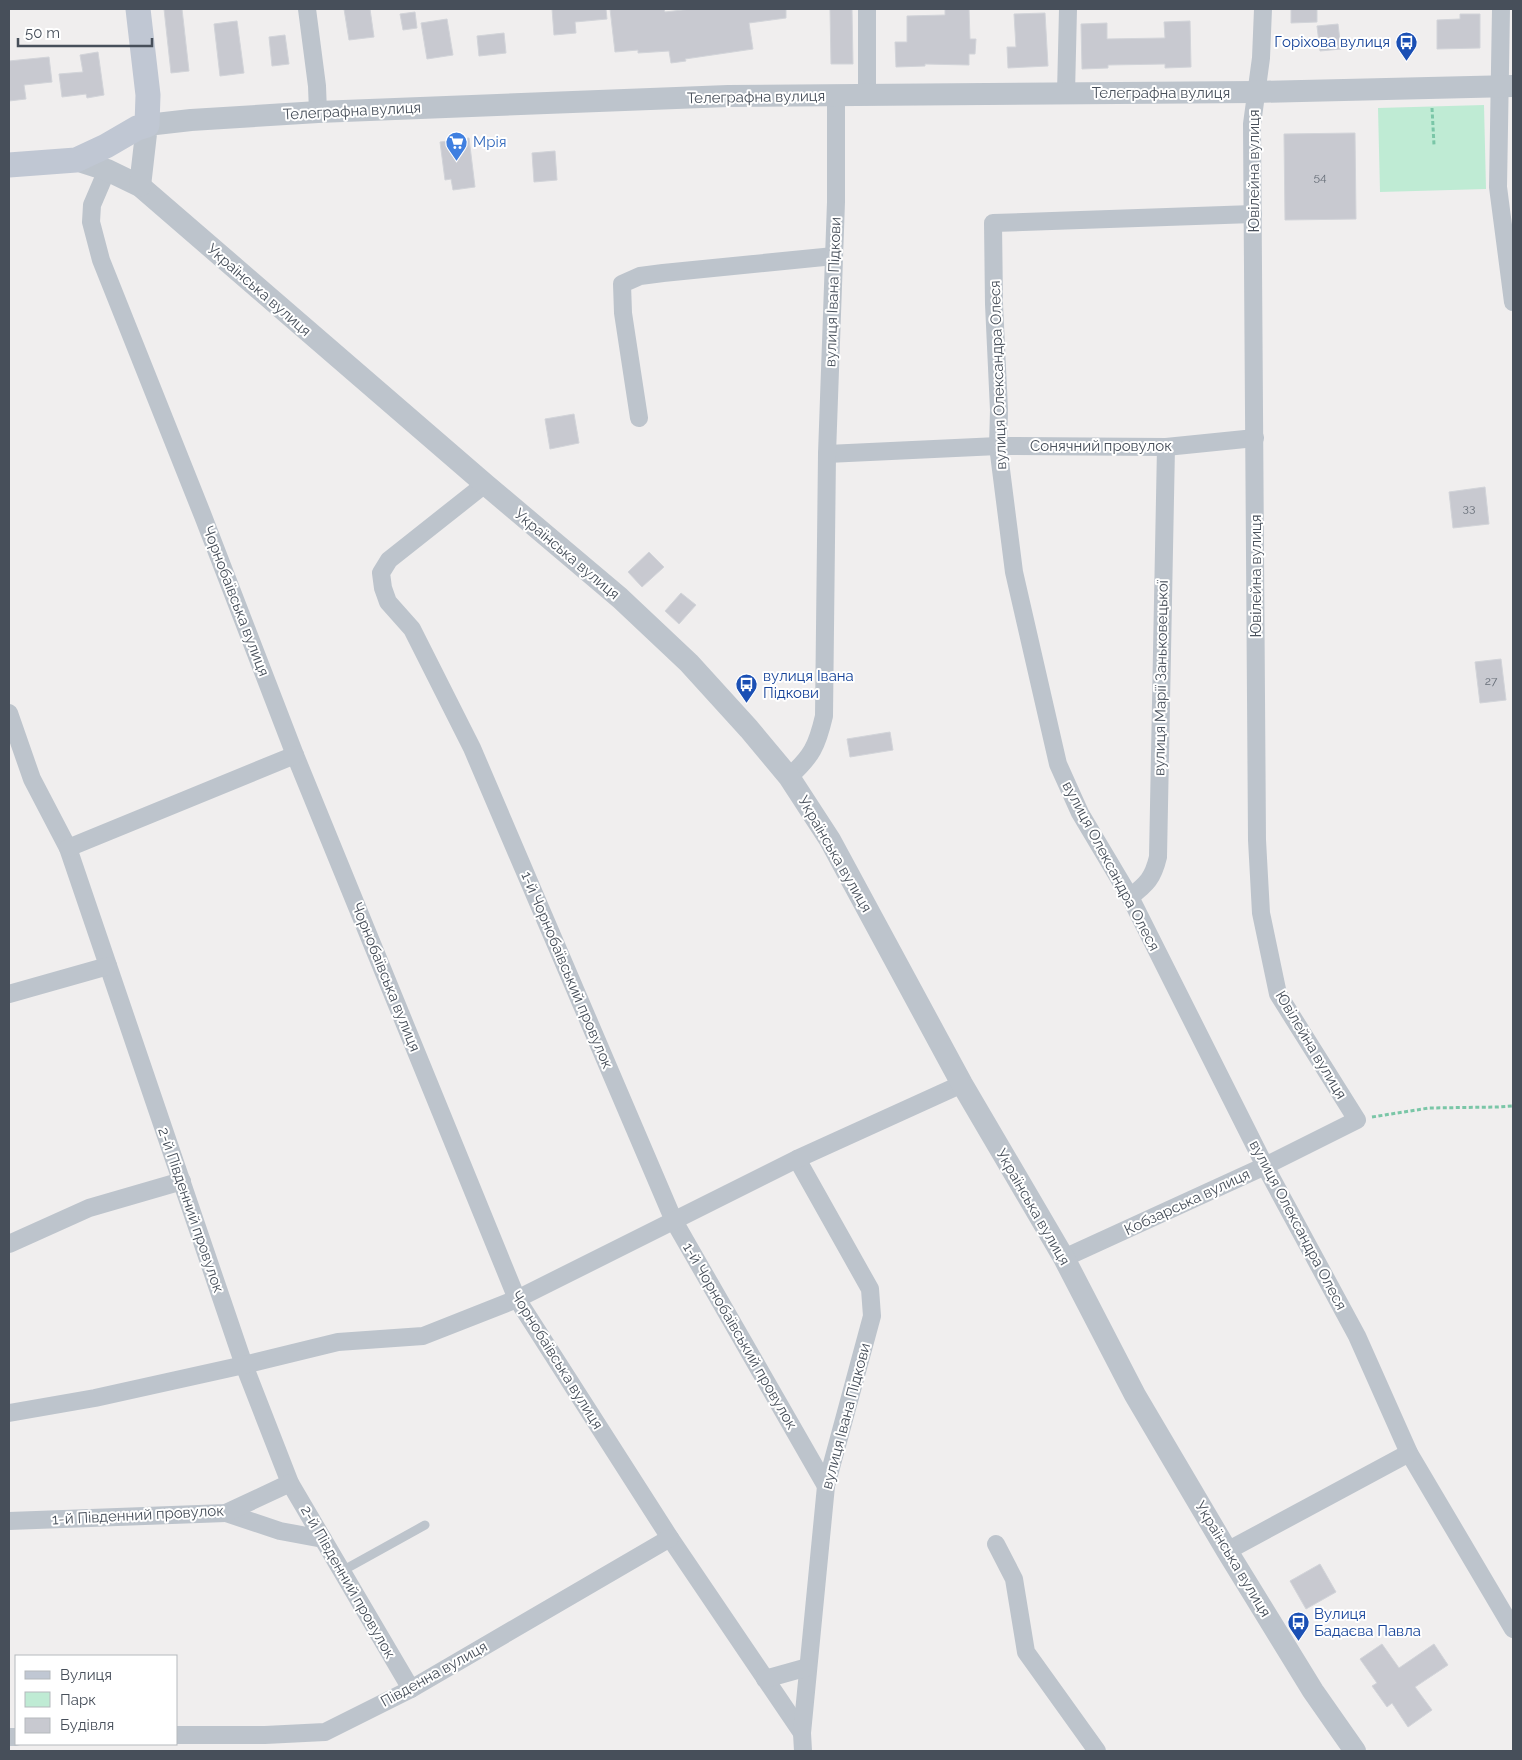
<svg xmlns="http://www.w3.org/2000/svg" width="1522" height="1760" font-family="Raleway,sans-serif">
	<rect width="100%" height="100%" fill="#f0eeee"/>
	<polygon fill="#bfebd4" points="1484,105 1486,189 1380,192 1378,108"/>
	<g fill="#c8c9d0" stroke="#d2d4d9">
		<polygon points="164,9 182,9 189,71 171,73"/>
		<polygon points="344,9 370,9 374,37 349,40"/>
		<polygon points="552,9 606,9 607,19 575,22 576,33 554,35"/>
		<polygon points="610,9 664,9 665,12 691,9 786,9 786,18 749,23 753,49 685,59 686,61 671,63 669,51 638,53 638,50 615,52"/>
		<polygon points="830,9 852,9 853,64 831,64"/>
		<polygon points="945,9 969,9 970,39 976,39 975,54 969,54 969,65 925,64 925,66 896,67 895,42 907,42 907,16 945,15"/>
		<polygon points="1291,9 1317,9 1317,22 1291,23"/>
		<polygon points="415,12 417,28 403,30 400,14"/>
		<polygon points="1045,13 1048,66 1008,68 1007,47 1016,47 1014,14"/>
		<polygon points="1460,14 1480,14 1480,48 1437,49 1437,20 1460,19"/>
		<polygon points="447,19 453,55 427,59 421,23"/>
		<polygon points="237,21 244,73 220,76 214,24"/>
		<polygon points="1190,21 1191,67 1165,68 1165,64 1108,65 1108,68 1082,69 1081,24 1107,23 1107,39 1165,38 1164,22"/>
		<polygon points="1338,24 1341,49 1320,51 1317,26"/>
		<polygon points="504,33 506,53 479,56 477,36"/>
		<polygon points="285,35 289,64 272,66 269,37"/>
		<polygon points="98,52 104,95 87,98 86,94 62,97 59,74 83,72 80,55"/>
		<polygon points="49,57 52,82 24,85 26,99 9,101 9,61"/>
		<polygon points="1355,133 1356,219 1285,220 1284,134"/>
		<polygon points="469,138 475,187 453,190 451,179 445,180 440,142"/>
		<polygon points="555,151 557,180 534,182 532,153"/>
		<polygon points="574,414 579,443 550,449 545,419"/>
		<polygon points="1485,487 1489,524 1453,528 1449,492"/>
		<polygon points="649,552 664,567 642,587 628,572"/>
		<polygon points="681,593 696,605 679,624 665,611"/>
		<polygon points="1501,659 1506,700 1480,703 1475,662"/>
		<polygon points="890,732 893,750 850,757 847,739"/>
		<polygon points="1320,1564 1336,1592 1306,1609 1290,1581"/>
		<polygon points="1382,1644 1399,1668 1434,1644 1448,1665 1415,1687 1432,1710 1408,1727 1392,1703 1387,1707 1372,1686 1377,1683 1360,1659"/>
	</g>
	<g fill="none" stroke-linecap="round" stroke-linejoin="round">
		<g stroke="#7ac6a7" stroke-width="3" stroke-dasharray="4 2.5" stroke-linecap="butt">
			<polyline points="1432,108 1434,145"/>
			<polyline points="1372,1117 1429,1108 1498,1107 1513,1106"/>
		</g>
		<polyline stroke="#bdc4cc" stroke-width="9" points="342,1571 425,1525"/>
		<g stroke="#bdc4cc" stroke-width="18">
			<polyline points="307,9 317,86 318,112"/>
			<polyline points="867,9 867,95"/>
			<polyline points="1501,9 1498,187 1513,302"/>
			<polyline points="1066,93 1068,9"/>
			<polyline points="107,170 92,205 91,222 101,260 203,516 295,755 517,1299 670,1538 802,1733"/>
			<polyline points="1253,214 993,223 994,304 999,410 998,446 1014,572 1058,764 1080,813 1130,897 1265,1166 1357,1336 1409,1453 1513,1629"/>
			<polyline points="639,418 623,313 622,284 640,276 663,273 834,256"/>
			<polyline points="827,454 998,446 1166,447 1255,438"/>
			<polyline points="485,484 389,560 381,573 383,588 388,602 412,629 472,748 674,1221 826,1486"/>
			<polyline points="9,713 32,779 68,848 244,1365 290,1483 411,1689"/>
			<path d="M789,777c23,-21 28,-31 35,-61l3,-262 9,-252v-106"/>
			<polyline points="68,848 295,755"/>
			<path d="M1130,897c17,-13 23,-19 28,-40l8,-410"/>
			<polyline points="9,994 108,966"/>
			<polyline points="797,1159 870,1289 872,1316 826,1486 802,1733 803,1751"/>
			<polyline points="9,1244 89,1208 182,1181"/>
			<polyline points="1064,1258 1265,1166 1357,1120 1278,994 1261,913 1257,840 1252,124 1261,58 1263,9"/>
			<polyline points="9,1413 95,1398 244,1365 338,1342 423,1336 517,1299 797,1159 962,1084"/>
			<polyline points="226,1513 280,1531 323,1539"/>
			<polyline points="9,1521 226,1513 290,1483"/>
			<polyline points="996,1544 1014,1579 1026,1652 1097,1751"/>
			<polyline points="1227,1551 1409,1453"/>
			<polyline points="765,1679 808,1667"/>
			<polyline points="176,1735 265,1735 325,1732 411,1689 670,1538"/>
			<polyline points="9,1737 16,1737"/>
		</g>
		<g stroke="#bdc4cc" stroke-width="22">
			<polyline points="76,160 107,170 140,186 485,484 620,598 689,663 749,729 789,777 830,840 962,1084 1064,1258 1135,1395 1227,1551 1313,1691 1355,1751"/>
			<polyline points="140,186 147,125 191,120 318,112 728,96 1255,92 1513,86"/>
		</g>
		<polyline stroke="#c0c7d3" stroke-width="25" points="9,165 76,160 106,146 137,128 147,125 148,95 138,9"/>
	</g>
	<defs>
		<symbol id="bus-pin" viewBox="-11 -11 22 30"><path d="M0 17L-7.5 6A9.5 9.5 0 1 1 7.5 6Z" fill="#1a4fb4" stroke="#fff"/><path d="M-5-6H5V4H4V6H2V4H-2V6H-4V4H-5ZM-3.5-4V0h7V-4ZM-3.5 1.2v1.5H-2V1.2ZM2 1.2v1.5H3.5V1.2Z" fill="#fff"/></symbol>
		<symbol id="supermarket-pin" viewBox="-11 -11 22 30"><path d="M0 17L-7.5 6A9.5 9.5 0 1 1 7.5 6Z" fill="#3f7fe0" stroke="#fff"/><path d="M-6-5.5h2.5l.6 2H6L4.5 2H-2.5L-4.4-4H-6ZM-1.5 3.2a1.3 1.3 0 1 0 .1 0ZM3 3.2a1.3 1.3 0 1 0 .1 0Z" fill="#fff"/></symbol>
	</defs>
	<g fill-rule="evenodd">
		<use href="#bus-pin" x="1394" y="30" width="25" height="34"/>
		<use href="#supermarket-pin" x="444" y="130" width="25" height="34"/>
		<use href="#bus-pin" x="734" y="672" width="25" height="34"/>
		<use href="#bus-pin" x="1286" y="1610" width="25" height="34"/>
	</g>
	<g text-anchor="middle" stroke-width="4" stroke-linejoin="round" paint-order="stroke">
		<g font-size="12" fill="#676e78">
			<text x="1320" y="181">54</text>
			<text x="1469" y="512">33</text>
			<text x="1491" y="685">27</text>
		</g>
		<g font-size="15" fill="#164399" stroke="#fff" text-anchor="start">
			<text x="1390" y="47" text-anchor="end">Горіхова вулиця</text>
			<text x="763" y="681">вулиця Івана<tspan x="763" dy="17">Підкови</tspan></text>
			<text x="1314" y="1619">Вулиця<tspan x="1314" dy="17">Бадаєва Павла</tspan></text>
		</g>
		<g font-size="15" fill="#474f5a" stroke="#fff">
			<text x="1161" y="98">Телеграфна вулиця</text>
			<text transform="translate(756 97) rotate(-1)" y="5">Телеграфна вулиця</text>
			<text transform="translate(352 111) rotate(-3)" y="5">Телеграфна вулиця</text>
			<text transform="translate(1254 171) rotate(-90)" y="5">Ювілейна вулиця</text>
			<text transform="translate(259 290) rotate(41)" y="5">Українська вулиця</text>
			<text transform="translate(833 292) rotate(-88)" y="5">вулиця Івана Підкови</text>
			<text transform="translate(998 375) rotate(-92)" y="5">вулиця Олександра Олеся</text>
			<text x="1101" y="451">Сонячний провулок</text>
			<text transform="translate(567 554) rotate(40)" y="5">Українська вулиця</text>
			<text transform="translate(1256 576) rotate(-90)" y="5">Ювілейна вулиця</text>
			<text transform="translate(236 601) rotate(69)" y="5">Чорнобаївська вулиця</text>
			<text transform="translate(1161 678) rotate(-89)" y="5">вулиця Марії Заньковецької</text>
			<text transform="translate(835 854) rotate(60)" y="5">Українська вулиця</text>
			<text transform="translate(1111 866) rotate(62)" y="5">вулиця Олександра Олеся</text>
			<text transform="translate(567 970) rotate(67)" y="5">1-й Чорнобаївський провулок</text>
			<text transform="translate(386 977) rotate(68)" y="5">Чорнобаївська вулиця</text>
			<text transform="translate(1311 1045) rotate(59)" y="5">Ювілейна вулиця</text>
			<text transform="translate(1187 1202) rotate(-25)" y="5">Кобзарська вулиця</text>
			<text transform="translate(1033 1207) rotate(60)" y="5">Українська вулиця</text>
			<text transform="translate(191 1210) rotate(71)" y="5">2-й Південний провулок</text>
			<text transform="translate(1298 1225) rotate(62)" y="5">вулиця Олександра Олеся</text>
			<text transform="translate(740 1336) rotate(60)" y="5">1-й Чорнобаївський провулок</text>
			<text transform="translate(557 1360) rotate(58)" y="5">Чорнобаївська вулиця</text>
			<text transform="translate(846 1416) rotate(-75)" y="5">вулиця Івана Підкови</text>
			<text transform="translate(138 1515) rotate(-3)" y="5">1-й Південний провулок</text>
			<text transform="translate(1233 1559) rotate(59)" y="5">Українська вулиця</text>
			<text transform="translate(348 1582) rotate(60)" y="5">2-й Південний провулок</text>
			<text transform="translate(434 1674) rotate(-29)" y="5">Південна вулиця</text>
		</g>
		<g font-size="15" fill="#366cbe" stroke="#fff" text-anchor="start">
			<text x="473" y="147">Мрія</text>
		</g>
	</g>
	<rect width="1522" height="1760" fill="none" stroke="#474f5a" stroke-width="20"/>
	<rect x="15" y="1655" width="162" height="90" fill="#ffffff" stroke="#b5b9bd"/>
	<rect x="25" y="1671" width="25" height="8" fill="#c0c7d3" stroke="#b5b9bd"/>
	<text x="60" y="1680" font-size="15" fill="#474f5a">Вулиця</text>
	<rect x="25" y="1692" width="25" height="15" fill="#bfebd4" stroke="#b5b9bd"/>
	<text x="60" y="1705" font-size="15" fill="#474f5a">Парк</text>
	<rect x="25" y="1718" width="25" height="15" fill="#c8c9d0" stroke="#b5b9bd"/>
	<text x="60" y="1730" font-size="15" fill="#474f5a">Будівля</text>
	<path d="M18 38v8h134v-8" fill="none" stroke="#474f5a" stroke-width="2.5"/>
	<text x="25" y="38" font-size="15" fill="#474f5a" stroke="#ffffff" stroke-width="4" paint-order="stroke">50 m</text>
</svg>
